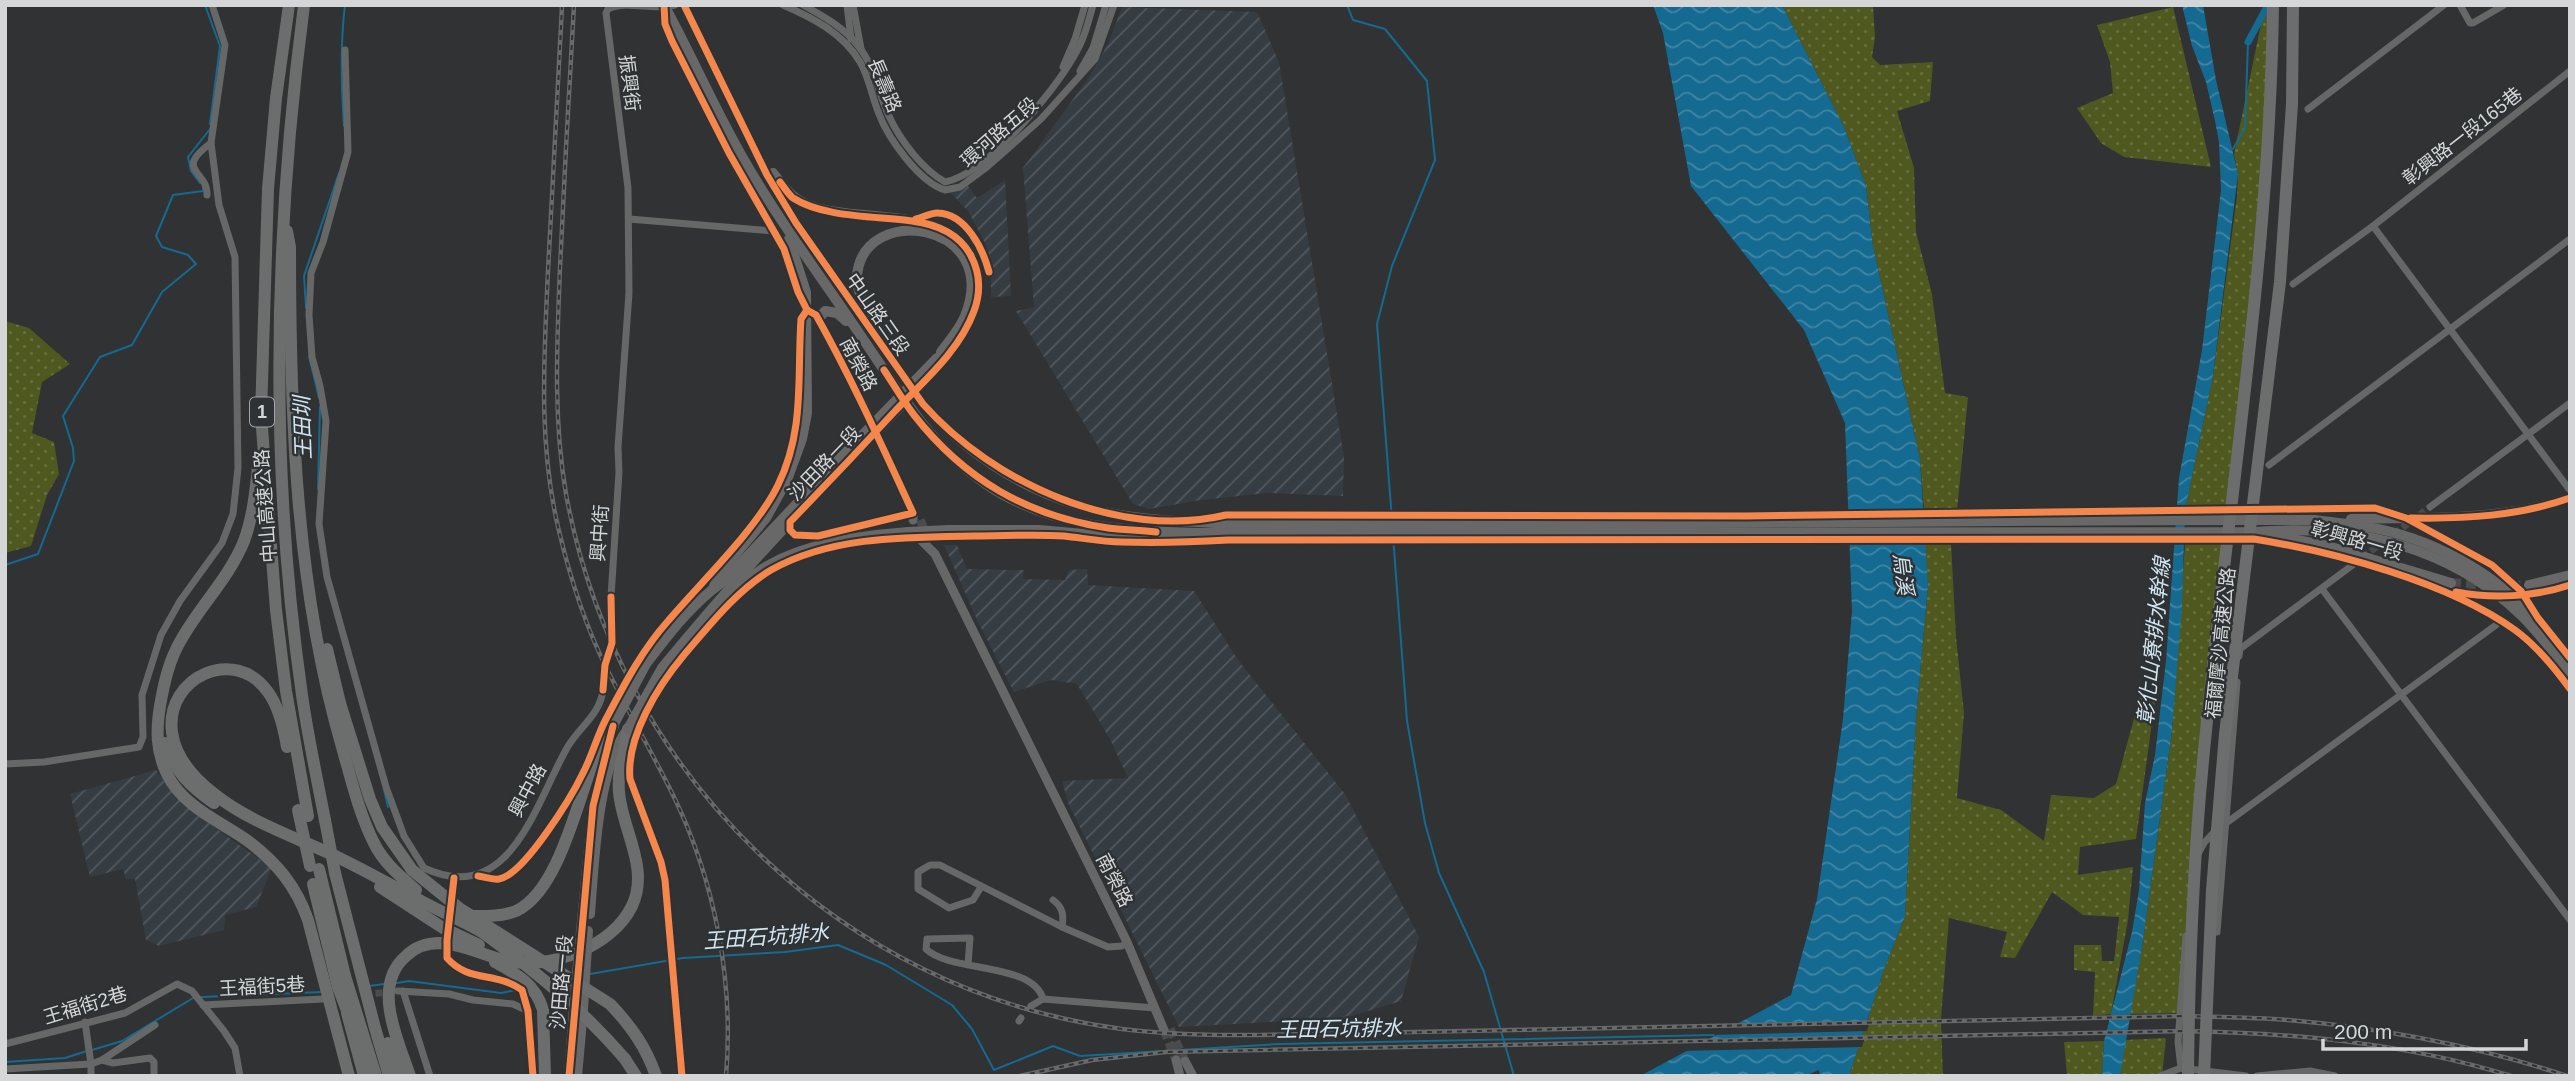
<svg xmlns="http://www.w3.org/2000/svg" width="2575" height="1081" font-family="Arial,'Noto Sans TC',sans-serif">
	<defs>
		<pattern id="industrial-furrows" width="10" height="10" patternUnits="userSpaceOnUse" patternTransform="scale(1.75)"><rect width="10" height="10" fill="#363d42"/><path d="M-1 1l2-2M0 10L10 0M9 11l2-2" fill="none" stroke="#52585d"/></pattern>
		<pattern id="grass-dots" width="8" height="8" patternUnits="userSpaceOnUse" patternTransform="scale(1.75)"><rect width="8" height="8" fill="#4f581f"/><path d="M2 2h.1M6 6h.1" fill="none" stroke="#676f3f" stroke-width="1.8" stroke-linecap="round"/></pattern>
		<pattern id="water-waves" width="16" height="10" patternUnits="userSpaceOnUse" patternTransform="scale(1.75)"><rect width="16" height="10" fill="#146a91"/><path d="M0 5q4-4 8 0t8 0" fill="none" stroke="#4085a5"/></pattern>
	</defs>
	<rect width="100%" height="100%" fill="#303233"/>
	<g fill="url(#industrial-furrows)">
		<polygon points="1122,7 1257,12 1279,62 1344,457 1343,496 1268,493 1201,500 1149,509 1133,504 1016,311 1034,307 1023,168 1087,80 1108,44"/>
		<polygon points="1005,180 1011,296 991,297 991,262 984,241 968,211 949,191 966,183 977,198"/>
		<polygon points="944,545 957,545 967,569 1024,570 1023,579 1065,580 1069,570 1087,569 1088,585 1194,591 1238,660 1345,794 1419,937 1401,1001 1345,1018 1179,1027 1068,803 1062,781 1128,778 1110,739 1077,684 1051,680 1014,692 978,622"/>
		<polygon points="156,770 175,796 197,815 272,868 256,907 225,915 224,930 159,946 146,940 135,879 126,879 123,869 90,877 70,794"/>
	</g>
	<g fill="url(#grass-dots)">
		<polygon points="1782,5 1873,5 1875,38 1872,57 1880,65 1933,62 1930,101 1897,111 1914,168 1916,232 1932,294 1945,393 1968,397 1957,511 1924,511 1920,459 1873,246 1866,186 1844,127"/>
		<polygon points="2265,5 2275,5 2273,112 2266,244 2234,510 2185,510 2213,376 2237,196 2238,174 2234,154"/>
		<polygon points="2173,7 2211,167 2124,157 2101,143 2077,108 2113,93 2110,62 2097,25"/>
		<polygon points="5,321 29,328 70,364 42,382 32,433 54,442 59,474 47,495 31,546 5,553"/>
		<polygon points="1921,542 1951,542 1956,637 1964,713 1957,798 2001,810 2044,841 2051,795 2094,798 2116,784 2141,693 2156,693 2136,839 2080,847 2078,875 2133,867 2128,920 2111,1014 2093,1016 2095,972 2074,970 2074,945 2101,945 2102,961 2114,961 2119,917 2083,915 2052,892 2015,958 2000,957 2007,932 1949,918 1941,1019 1943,1076 1849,1076 1883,972 1905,916 1916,718 1928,586"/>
		<polygon points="2185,543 2229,543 2183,1013 2130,1014 2142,947 2172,731"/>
		<polygon points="2166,1038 2162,1076 2120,1076 2125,1040"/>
		<polygon points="2104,1041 2102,1076 2067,1076 2064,1042"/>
	</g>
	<g fill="url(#water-waves)">
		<polygon points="1653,5 1782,5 1844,127 1866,186 1873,246 1920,459 1928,586 1916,718 1905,916 1883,972 1849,1076 1820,1076 1819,1070 1805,1076 1640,1076 1791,995 1817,899 1843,719 1852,611 1845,423 1804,330 1691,186 1663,33"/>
		<polygon points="2182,5 2203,5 2216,80 2238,174 2213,376 2185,510 2182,606 2172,731 2142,947 2120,1076 2102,1076 2104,1041 2132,932 2139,890 2145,803 2155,755 2166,661 2179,478 2202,350 2221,190 2219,142 2215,121 2206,82 2192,46"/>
	</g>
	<g fill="#303233">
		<polygon points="1927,511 1929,542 1846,543 1845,512"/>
		<polygon points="1870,1021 1867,1031 1708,1035 1725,1026"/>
		<polygon points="1865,1037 1862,1047 1677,1051 1695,1042"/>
	</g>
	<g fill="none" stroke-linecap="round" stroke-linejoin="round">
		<g stroke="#146a91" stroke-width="2">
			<polyline points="205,5 220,46 210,124"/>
			<polyline points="1347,5 1353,20 1385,29 1427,81 1435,160 1392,266 1377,324 1392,520"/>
			<path d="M344,126c-3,-41 -4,-80 1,-121"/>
			<polyline points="2233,149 2245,128 2248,42"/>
			<polyline points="200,183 191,171 188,157 210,129"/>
			<polyline points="306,308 304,276 339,173"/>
			<polyline points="309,356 319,398"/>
			<polyline points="318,489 320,407"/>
			<polyline points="1393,536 1407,721 1425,823 1439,873 1484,972 1514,1076"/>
			<polyline points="5,565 38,554 74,461 73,448 63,416 100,357 132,345 162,292 196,264 188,255 162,247 156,236 173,195 203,191 203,188"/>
			<polyline points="384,790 388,807"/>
			<polyline points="590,974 683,958 785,952 838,945 886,965 952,1005 972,1029 994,1070 1053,1046 1080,1056 1279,1044 1714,1035"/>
			<polyline points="397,983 409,981 501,993 516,990"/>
			<polyline points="369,986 384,984"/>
			<polyline points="202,997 322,992"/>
			<polyline points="92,1050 122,1041 193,998"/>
			<polyline points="5,1062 65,1058 87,1051"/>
		</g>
		<polyline stroke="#146a91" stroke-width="7" points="2248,42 2268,5"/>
		<g stroke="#494b4c" stroke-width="7" stroke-dasharray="7 3.5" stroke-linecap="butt">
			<polyline points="2394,534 2430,507"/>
			<polyline points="2354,564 2384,541"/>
			<polyline points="452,901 454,878"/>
			<polyline points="447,958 450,913"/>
			<polyline points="365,994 391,992"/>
		</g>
		<g stroke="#494b4c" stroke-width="9" stroke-dasharray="9 4.5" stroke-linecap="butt">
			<polyline points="920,520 930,541"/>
			<polyline points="1170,1029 1185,1061"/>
			<polyline points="1164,1030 1176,1060"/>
		</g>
		<polyline stroke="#494b4c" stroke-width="10" stroke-dasharray="10 5" stroke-linecap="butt" points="2451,583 2502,587 2529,585"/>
		<g stroke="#666767" stroke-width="7">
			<path d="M783,5c30,13 60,28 77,57 9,15 12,35 19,52 9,24 40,68 66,76l15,-3 27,-20 54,-48 54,-60 19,-54"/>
			<path d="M803,5c20,11 42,23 56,42 16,20 19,46 30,69 11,24 33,53 56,66 42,-8 108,-89 129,-126 10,-16 14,-33 19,-51"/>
			<polyline points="847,5 851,39"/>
			<polyline points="853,5 861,49"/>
			<polyline points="2460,5 2470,23 2473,23 2504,5"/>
			<path d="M345,50l3,102 -25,90 -12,31 -2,42 3,42 8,29 6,35 -7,103 8,53 59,210 18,49 20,32c86,40 111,-64 143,-120 12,-21 33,-33 36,-58"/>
			<polyline points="1063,67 1075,39 1085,5"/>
			<polyline points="1080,71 1093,48 1106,5"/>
			<polyline points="2308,109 2444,5"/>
			<path d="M207,195c1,-25 -34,-24 4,-52"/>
			<polyline points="629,219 774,231"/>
			<polyline points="2373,226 2569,489"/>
			<polyline points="2293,284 2373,226 2570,71"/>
			<polyline points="2269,465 2570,239"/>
			<polyline points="2430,507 2570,403"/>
			<polyline points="2322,589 2570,920"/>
			<path d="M611,597l8,-125 -1,-25 11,-154 -1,-105 -22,-175 2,-4c20,-9 45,2 67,-4"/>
			<polyline points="2239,656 2240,649 2354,564"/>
			<polyline points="5,764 44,762 139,747 143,737 142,695 161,635 180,601 222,543 233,514 238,468 235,257 219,205 211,143 225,45 212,5"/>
			<polyline points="2199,852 2204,843 2214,832 2496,625"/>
			<polyline points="981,887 973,900 949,908 918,889 918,872 930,865 940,865 1062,927 1108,947 1122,946 1127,942"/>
			<path d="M1053,900c10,7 11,16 9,27"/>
			<polyline points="2217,932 2237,682"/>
			<path d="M447,958c22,25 48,13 75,32l6,21 5,65"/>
			<path d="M968,965l2,-27 -43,1 -1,10c25,24 107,13 117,50"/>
			<polyline points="398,991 449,994 473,1000 513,1004 528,1011"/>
			<polyline points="403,991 430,1076"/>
			<polyline points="203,1005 323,999"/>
			<polyline points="1031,1006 1043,999 1155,1008"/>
			<polyline points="1019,1021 1021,1018"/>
			<polyline points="85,1022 91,1064 91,1076"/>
			<polyline points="5,1044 125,1013 177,984 192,991 224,1031 235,1048 240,1076"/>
			<polyline points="102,1060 113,1063 150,1058 154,1062 154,1076"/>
			<polyline points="2181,1068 2178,1042 2186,936"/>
			<polyline points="5,1069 91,1064 102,1060 155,1025"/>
			<polyline points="2160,1076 2181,1068 2246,1076"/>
			<polyline points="2257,1076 2310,1071 2335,1076"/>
		</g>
		<g stroke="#666767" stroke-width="9">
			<polyline points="807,310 816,315 863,404 913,513 913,520"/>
			<polyline points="922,541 935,554 1127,942 1164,1030"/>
			<polyline points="1176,1060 1180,1076"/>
			<polyline points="1185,1061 1193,1076"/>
		</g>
		<g stroke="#676867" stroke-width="10">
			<path d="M664,5c28,51 51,105 80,155 35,61 78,118 117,176 37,54 70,111 125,148 62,43 141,48 214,49l1053,-1c99,-8 194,13 268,83 18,18 33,38 49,57"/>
			<path d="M684,5l83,170 29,48 127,181c45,51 102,87 168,105 34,9 70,11 106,13 86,5 172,1 258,1 286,2 572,-4 859,-3 34,4 68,7 100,19 63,22 117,65 156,119"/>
			<polyline points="665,8 665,24 672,41 729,153 784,249 804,305"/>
			<path d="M773,173c11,14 18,25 35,32 51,20 146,-3 167,62 13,38 -13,69 -35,97"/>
			<polyline points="818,320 825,311 837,313 846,321"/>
			<path d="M884,346c-6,-21 -29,-50 -27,-70 6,-75 146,-54 108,40 -6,14 -16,25 -24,36"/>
			<path d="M2351,519c74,-2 147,3 219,-21"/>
			<polyline points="948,530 1039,530 1151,540 1166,538"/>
			<polyline points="2276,536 2328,546 2451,583"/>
			<polyline points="2529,585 2570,575"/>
			<polyline points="713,589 718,575 766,518 787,480 802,439 807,413 806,292 789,239"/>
			<path d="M728,596c13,-10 25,-22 39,-30 43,-24 93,-30 141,-34"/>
			<path d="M646,664c22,-29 47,-62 78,-83l97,-103"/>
			<path d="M662,668c53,-65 109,-127 167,-187"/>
			<path d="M590,914c4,-49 7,-147 38,-185"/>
			<polyline points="581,931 593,806 611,732"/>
			<polyline points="569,1076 574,1006"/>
			<polyline points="577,1076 583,1010"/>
		</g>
		<g stroke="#6c6e6e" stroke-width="12">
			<polyline points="289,5 276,98 268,189 261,415 276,610 286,691 308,816"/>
			<path d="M304,5c-30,229 -35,461 -2,690 6,42 15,84 23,125"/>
			<path d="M287,231l3,16c0,167 5,338 52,500 9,32 17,66 32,96 9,19 26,33 42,47"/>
			<path d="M259,457c-3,28 -5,57 -15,84 -15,37 -44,65 -63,99 -12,20 -17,43 -21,66 -4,24 -4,45 7,68 16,33 53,47 81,67 29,22 48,45 60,79l41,156"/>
			<polyline points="327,649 340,703"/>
			<path d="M165,743c9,28 26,44 49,60"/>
			<path d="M287,747c-3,-18 -8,-40 -19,-55 -33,-47 -103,-15 -96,40 3,25 22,46 41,61 33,27 79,43 118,61 32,15 63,33 94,49 19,10 39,19 57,29"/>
			<polyline points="319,869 345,976 376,1076"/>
			<polyline points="335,873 375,1028 389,1076"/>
			<polyline points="313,884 338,987 346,1008"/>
			<polyline points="380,887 443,928 479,945"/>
			<path d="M467,916c16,0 34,1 49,-5 45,-21 63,-119 82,-162 4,-8 10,-16 15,-23"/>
			<path d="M495,962c22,12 41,23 48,48l2,66"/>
			<polyline points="388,1043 399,1076"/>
			<polyline points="625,1059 636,1076"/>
			<path d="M410,1076c-12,-36 -39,-90 -4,-120 9,-9 21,-13 34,-13 24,1 44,13 67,18 43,9 105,-14 125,-55 18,-38 -10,-76 -13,-114 -2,-22 6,-42 9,-63"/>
		</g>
		<defs>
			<g id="rail">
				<path d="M562,5c-4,89 -9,178 -14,266 -4,88 -10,174 11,260 11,46 26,94 47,136 21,43 46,85 67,128 42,86 61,186 53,281"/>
				<path d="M574,5c-5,88 -10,175 -14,263 -3,76 -7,150 6,226 51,279 274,498 556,535 63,8 127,6 191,5 83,-1 167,-3 251,-5 207,-4 414,-9 621,-13 34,1 69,1 103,4 94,8 189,26 279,56"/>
				<path d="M1020,1076l72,-16 74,-8 1018,-21c111,2 221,12 327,45"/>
			</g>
		</defs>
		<use href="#rail" stroke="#686969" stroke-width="4.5"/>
		<use href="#rail" stroke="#2f3234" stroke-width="2" stroke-dasharray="5" stroke-linecap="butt"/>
		<g stroke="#676867" stroke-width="10">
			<polyline points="821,478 937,358"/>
			<polyline points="829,481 919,387"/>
			<polyline points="908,532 948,530"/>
			<polyline points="613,726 646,664"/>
			<polyline points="628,729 662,668"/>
			<polyline points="574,1006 581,931"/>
			<polyline points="583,1010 588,931"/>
		</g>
		<g stroke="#6c6e6e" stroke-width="12">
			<path d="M340,703l30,96 12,28 30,43 47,38 151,96c21,22 36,43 46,72"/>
			<polyline points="298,810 310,866"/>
			<polyline points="325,820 335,873"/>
			<path d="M482,932c52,38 101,78 143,127"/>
			<polyline points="345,976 347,1013 364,1076"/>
			<path d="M2188,1076c1,-115 6,-231 18,-345 24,-242 64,-482 67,-726"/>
			<polyline points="2204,1076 2212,890 2225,734 2280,282 2292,104 2293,5"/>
		</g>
		<defs>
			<g id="cycleway">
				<polyline points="664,5 665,24 672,41 729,153 784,249 798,292 807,310"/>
				<path d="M684,5l83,170 29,48 127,181c71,80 197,136 303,111l520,1 629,-8 31,10 86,47 29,26 17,27 32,40"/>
				<path d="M780,182c4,5 8,12 13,16 31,20 84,18 119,23 23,3 46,12 58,33 10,18 11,38 4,57 -14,39 -49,69 -78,99 -35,38 -70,75 -106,112v8l5,5 23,1 95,-23c-31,-67 -61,-134 -97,-198l-9,-5"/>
				<path d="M916,219c6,-1 16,-7 22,-6 28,1 45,36 51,59"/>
				<path d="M884,370c10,15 19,31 30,45 50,64 113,101 194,113 15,2 32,2 48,4"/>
				<path d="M2411,518c55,1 107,-2 159,-20"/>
				<path d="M2456,592c36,7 78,5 114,-7"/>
				<polyline points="603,690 605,665 612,643 611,597"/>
				<path d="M478,876c7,1 14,4 21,3 25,-4 73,-83 84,-106 9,-17 14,-37 23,-54 18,-34 36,-69 62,-98 33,-39 88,-91 110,-136 27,-55 19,-108 23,-166l6,-9"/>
				<path d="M454,878l-7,62v18c22,25 48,13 75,32l6,21 5,65"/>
				<polyline points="569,1076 593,806 613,726"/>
				<path d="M682,1076l-17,-196 -4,-18 -31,-83c-4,-42 28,-93 54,-124 25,-29 53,-65 87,-85 60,-34 136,-33 203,-34 30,0 60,-2 90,0 19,2 38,6 58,6 35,1 71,0 106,-2l1026,-1c81,13 194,43 261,91 22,16 39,37 55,59"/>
			</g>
		</defs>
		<use href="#cycleway" stroke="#2f3234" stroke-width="11"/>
		<use href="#cycleway" stroke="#f5874c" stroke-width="7"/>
	</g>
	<g text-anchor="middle" stroke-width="5" stroke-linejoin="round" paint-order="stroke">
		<rect fill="#2f3234" stroke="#a2a5a6" stroke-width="2" x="250" y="397.5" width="24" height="29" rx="5"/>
		<g font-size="18" font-weight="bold" fill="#d4d6d7">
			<text x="262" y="418">1</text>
		</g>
		<g font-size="19" fill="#d4d6d7" stroke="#2f3234">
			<text transform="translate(630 83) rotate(83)" y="7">振興街</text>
			<text transform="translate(885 85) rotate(67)" y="7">長壽路</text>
			<text transform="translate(999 132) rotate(-41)" y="7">環河路五段</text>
			<text transform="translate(2462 136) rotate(-38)" y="7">彰興路一段165巷</text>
			<text transform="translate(878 314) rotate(55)" y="7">中山路三段</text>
			<text transform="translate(859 364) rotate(62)" y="7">南榮路</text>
			<text transform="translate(824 463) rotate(-46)" y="7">沙田路一段</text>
			<text transform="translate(265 506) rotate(-94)" y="7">中山高速公路</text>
			<text transform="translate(599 533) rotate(-86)" y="7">興中街</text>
			<text transform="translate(2357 540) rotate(16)" y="7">彰興路一段</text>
			<text transform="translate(2220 643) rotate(-84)" y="7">福爾摩沙高速公路</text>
			<text transform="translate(527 790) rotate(-62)" y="7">興中路</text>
			<text transform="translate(1115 880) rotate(63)" y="7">南榮路</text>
			<text transform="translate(561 982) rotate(-85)" y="7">沙田路一段</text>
			<text transform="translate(262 986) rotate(-3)" y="7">王福街5巷</text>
			<text transform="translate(85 1005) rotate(-17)" y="7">王福街2巷</text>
		</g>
		<g font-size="21" font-style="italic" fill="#d1e5f1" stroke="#2f3234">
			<text transform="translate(303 428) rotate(-92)" y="7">王田圳</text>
			<text transform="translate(1903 574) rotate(83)" y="7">烏溪</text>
			<text transform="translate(2154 641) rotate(-84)" y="7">彰化山寮排水幹線</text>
			<text transform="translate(766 937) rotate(-4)" y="7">王田石坑排水</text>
			<text transform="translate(1339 1029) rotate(-1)" y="7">王田石坑排水</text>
		</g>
	</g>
	<rect width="2575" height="1081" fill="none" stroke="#d4d6d7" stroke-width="14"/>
	<path d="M2323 1039v10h203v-10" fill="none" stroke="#d4d6d7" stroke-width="3.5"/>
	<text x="2334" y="1039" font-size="21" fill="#d4d6d7" stroke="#2f3234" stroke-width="5" paint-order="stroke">200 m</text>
</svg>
